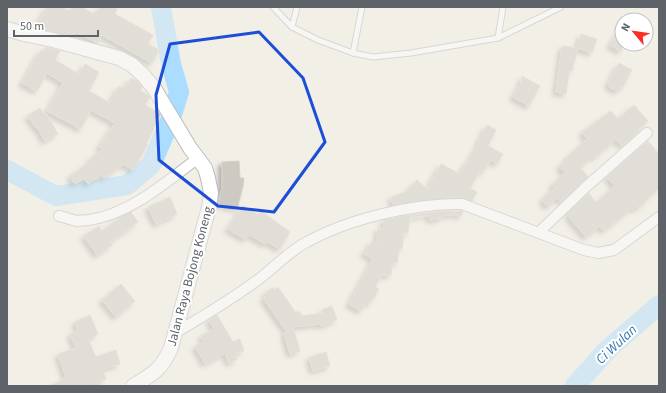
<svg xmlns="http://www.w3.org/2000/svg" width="666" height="393" font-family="'Source Sans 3',sans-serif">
	<defs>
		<filter id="shadow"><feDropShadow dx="-3.5" dy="3.5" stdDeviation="2" flood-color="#0004"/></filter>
	</defs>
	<rect width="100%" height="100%" fill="#f2efe7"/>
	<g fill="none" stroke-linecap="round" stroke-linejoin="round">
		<g stroke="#adf" stroke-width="20">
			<polyline points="7,170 56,196 127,185 151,165 170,121 179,92 171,64 161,7"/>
			<polyline points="575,386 607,350 659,305"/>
		</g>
	</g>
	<g fill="#cdcac4" stroke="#d7d1c4" filter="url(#shadow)">
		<polygon points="47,7 61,7 69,11 72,7 81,7 96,15 100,7 112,7 117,9 115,14 153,35 148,44 159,50 152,63 102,35 98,43 76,32 73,37 44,29 37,26"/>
		<polygon points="622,26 622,52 610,45"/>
		<polygon points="581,34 597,39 592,53 578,48 572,71 569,71 566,94 556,92 562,46 578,48 577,48"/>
		<polygon points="46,47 60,51 55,60 79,74 85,64 99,72 89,91 110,103 119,86 125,89 131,78 137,81 142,87 140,90 148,95 150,97 145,105 159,113 160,115 153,128 154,129 146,143 148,144 133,170 123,164 104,178 102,174 88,184 84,178 75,184 70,176 91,161 90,159 103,149 99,147 115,123 91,110 81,129 47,111 63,83 47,73 37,91 22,83 41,50 43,52"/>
		<polygon points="619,63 632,70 623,87 621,86 618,91 609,87 610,85 608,84"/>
		<polygon points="522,76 540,86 529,106 513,97 521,83"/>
		<polygon points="634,105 648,121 638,130 639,131 622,146 616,139 594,158 593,156 580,167 588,177 561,202 557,198 548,207 542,200 555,187 552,185 565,173 559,167 567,159 566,158 587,139 582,132 611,111 618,119"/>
		<polygon points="40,108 45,115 46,113 58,134 45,141 38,128 37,129 28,116"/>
		<polygon points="487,125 496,130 488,146 503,154 497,164 491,160 483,172 480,171 470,188 477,192 472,201 462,198 443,198 393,205 391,197 406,192 417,180 427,189 441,164 460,174 468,160 469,161 479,143 478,143"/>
		<polygon points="648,141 659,154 659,188 646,200 646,201 638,208 637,206 633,210 632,208 604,231 600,226 586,237 568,216 570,214 569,212 589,193 596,203 615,186 607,177"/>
		<polygon points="239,161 240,178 244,178 243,186 237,209 218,204 222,189 222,162"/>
		<polygon points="170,197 177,214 156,224 148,207"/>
		<polygon points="243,206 258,215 261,211 290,232 280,249 267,242 265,244 250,235 245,239 228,229"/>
		<polygon points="444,211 463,211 461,216 455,214 441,216 442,218 430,220 429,215 410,217 408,233 404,233 402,249 399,249 397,263 392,262 391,275 382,275 375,287 379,289 373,300 372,299 369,304 366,303 361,311 349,304 373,259 364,254 372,241 377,244 378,228 384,229 383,220 404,216"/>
		<polygon points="131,212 138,222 110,242 112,245 97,255 84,236 99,226 102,231 121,217"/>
		<polygon points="121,284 135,301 116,317 102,300"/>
		<polygon points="278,287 296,313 299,311 302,316 323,313 322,310 332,306 337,320 321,326 320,324 293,327 300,351 290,354 284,333 287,332 263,298 267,296 265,293 273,288 274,290"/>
		<polygon points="90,315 98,334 88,339 96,357 116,350 120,364 103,369 106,379 93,384 94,386 50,386 66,378 58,354 76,348 70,334 78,330 75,322"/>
		<polygon points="217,315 233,342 240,339 244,351 234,354 237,360 229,363 225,353 205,364 195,346 204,342 201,336 214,329 209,320"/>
		<polygon points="326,352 330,366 313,371 309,357"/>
	</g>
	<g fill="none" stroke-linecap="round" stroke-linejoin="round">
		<defs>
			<g id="lane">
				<polyline points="273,7 292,27 318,40 353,53 373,57 411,53 498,38 561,7"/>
				<polyline points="292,27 297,7"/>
				<polyline points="498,38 503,7"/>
				<polyline points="353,53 362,7"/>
			</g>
			<g id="street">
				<path d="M59,216c6,1 12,4 18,5 3,0 8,-1 12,-1 41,-6 76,-37 109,-62"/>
				<polyline points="539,232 587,186 647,133"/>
				<path d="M175,333c29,-17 57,-34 84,-54 16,-12 30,-28 48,-37 41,-23 108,-39 155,-38l122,46 14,3 16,-3 45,-33"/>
			</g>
			<path id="secondary" d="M7,29l17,5 29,6 66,18 13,7 11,10 11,13 36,60 15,20 3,10 3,15 -2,14 -38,141c-10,22 -18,26 -38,38"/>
		</defs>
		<use href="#lane" stroke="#b7babf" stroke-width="7"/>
		<use href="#street" stroke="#b7babf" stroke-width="12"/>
		<use href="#secondary" stroke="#b8bcc1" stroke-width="16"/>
		<use href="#lane" stroke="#fff" stroke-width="5"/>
		<use href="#street" stroke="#fff" stroke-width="10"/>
		<use href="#secondary" stroke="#fff" stroke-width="14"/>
	</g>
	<path d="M0 0H666V393H0ZM259,32l44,46 22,64 -51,70 -56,-6 -59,-46 -3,-65 14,-51z" fill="#f2efe7" fill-opacity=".55" fill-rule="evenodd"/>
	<path fill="none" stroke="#1d4ed8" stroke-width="3" stroke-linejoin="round" d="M259,32l44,46 22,64 -51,70 -56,-6 -59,-46 -3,-65 14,-51z"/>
	<g text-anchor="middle" stroke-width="4" stroke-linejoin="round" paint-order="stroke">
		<g font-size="13" fill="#5e6369" stroke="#fff">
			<text transform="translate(189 276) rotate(-75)" y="5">Jalan Raya Bojong Koneng</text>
		</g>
		<g font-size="14" font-style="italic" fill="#3879b2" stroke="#fff">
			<text transform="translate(616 344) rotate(-43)" y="5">Ci Wulan</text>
		</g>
	</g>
	<rect width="666" height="393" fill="none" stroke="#5e6369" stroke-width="16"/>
	<g transform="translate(634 32) rotate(299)"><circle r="19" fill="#ffffff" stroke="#bfc1c3"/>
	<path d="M0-3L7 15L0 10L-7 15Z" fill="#fa2e25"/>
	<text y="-6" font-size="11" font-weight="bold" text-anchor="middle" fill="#5e6369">N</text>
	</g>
	<path d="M14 30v6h84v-6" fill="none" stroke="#5e6369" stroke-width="2"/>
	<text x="20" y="30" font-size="12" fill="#5e6369" stroke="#ffffff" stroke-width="3" paint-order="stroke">50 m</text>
</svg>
